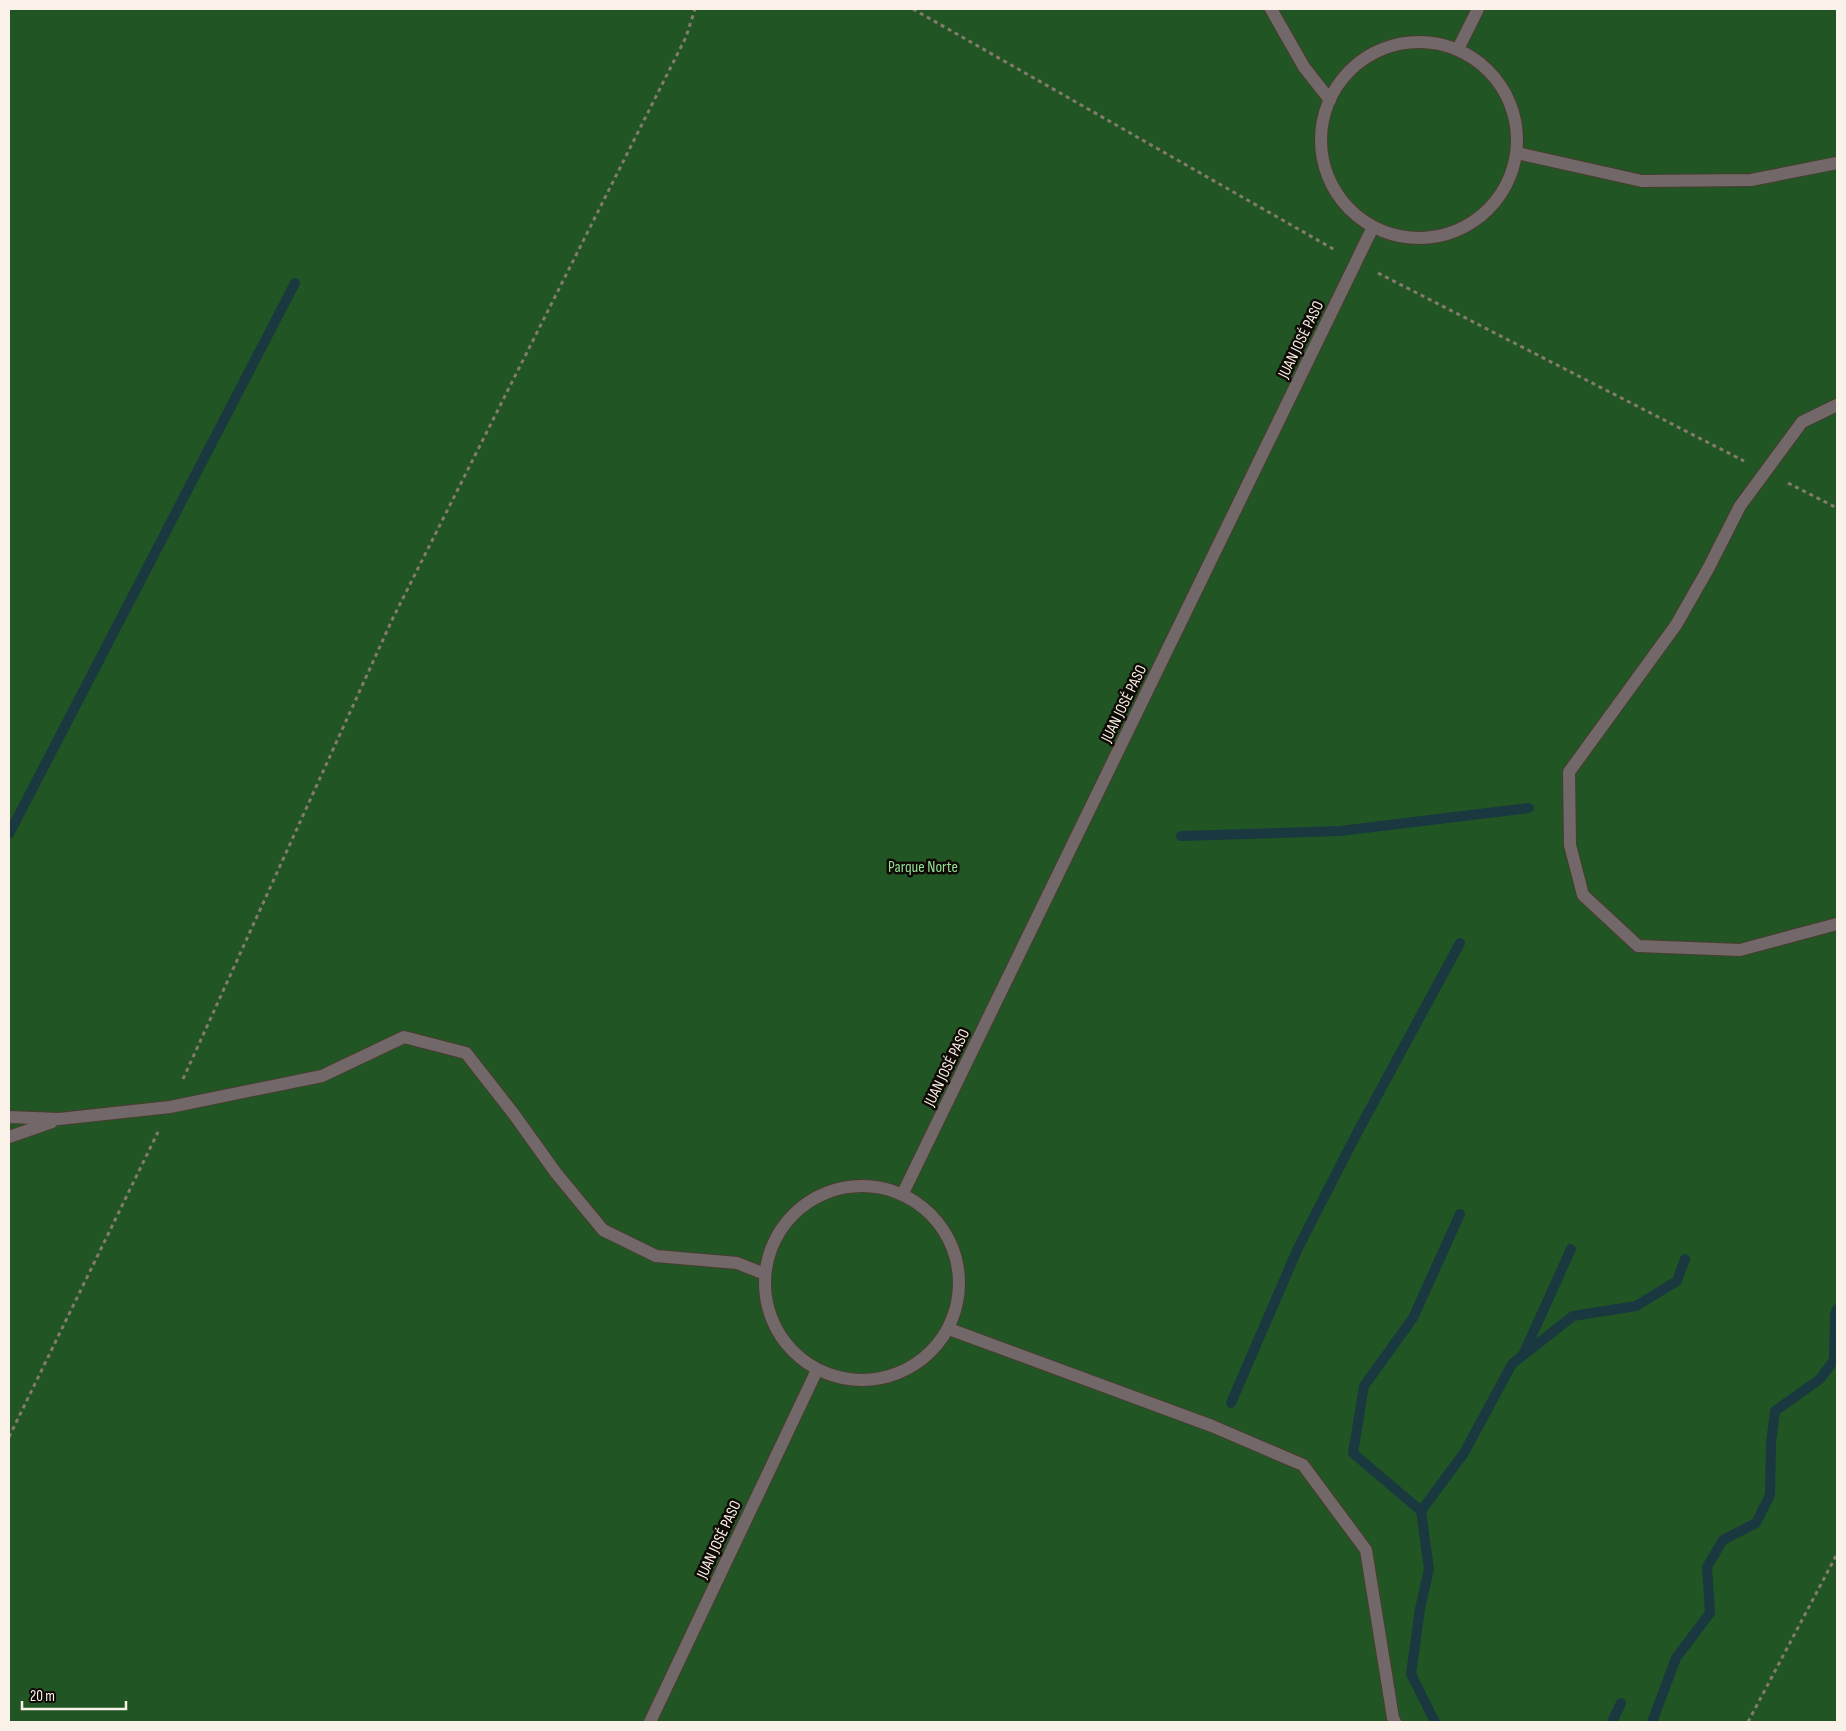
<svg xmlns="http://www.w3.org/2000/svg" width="1846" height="1731" font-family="'Sofia Sans Condensed',sans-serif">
	<rect width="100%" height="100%" fill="#2b1f10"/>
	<rect fill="#215624" x="9" y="9" width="1828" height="1713"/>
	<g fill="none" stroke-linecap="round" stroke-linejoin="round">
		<g stroke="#193840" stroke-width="10">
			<polyline points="9,834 295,283"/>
			<polyline points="1181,836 1340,831 1529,808"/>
			<polyline points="1523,1355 1571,1249"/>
			<polyline points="1231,1403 1298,1248 1356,1135 1460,943"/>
			<polyline points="1421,1511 1464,1453 1512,1364 1573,1316 1636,1306 1677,1281 1685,1259"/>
			<polyline points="1435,1722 1411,1674 1420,1609 1429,1569 1421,1511 1353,1453 1364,1386 1413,1318 1460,1214"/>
			<polyline points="1612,1722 1621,1703"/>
			<polyline points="1652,1722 1676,1658 1710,1613 1707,1567 1723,1540 1756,1523 1770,1495 1771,1443 1775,1411 1820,1379 1834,1360 1835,1315 1837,1309"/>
		</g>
		<defs>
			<g id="lane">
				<polyline points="1271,9 1304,67 1330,100"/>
				<polyline points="1517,153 1642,181 1751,180 1837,163"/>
				<polyline points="1837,405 1802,422 1740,506 1708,569 1676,625 1569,772 1570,845 1583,895 1638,946 1740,950 1837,924"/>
				<polyline points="9,1117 59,1119 170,1107 322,1076 404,1037 466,1053 513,1113 556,1173 603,1230 656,1256 737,1263 765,1274"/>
				<polyline points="9,1137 52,1122"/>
				<polyline points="949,1329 1212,1426 1303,1465 1366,1550 1393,1718 1395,1722"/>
			</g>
			<g id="street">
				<circle cx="1419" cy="140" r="98"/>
				<polyline points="1458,49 1478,9"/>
				<circle cx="862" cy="1283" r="97"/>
				<polyline points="903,1193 1373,227"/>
				<polyline points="650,1722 817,1370"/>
			</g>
		</defs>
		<use href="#lane" stroke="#483c2e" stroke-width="14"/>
		<use href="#street" stroke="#483c2e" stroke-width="14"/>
		<g stroke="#857a6e" stroke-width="3" stroke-dasharray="4 4" stroke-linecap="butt">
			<polyline points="913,9 1335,250"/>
			<polyline points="1378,273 1744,461"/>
			<polyline points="1788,483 1837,508"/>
			<polyline points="183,1079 392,620 686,37 695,9"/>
			<polyline points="9,1437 158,1132"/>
			<polyline points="1748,1722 1837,1554"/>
		</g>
		<use href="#lane" stroke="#726769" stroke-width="12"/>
		<use href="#street" stroke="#726769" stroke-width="12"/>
	</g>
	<g text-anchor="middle" stroke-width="5" stroke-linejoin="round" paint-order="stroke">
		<g font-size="16" fill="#faf1e8" stroke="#0f0a05">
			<text transform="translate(1300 339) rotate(-64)" y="6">JUAN JOSÉ PASO</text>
			<text transform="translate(1123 703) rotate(-64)" y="6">JUAN JOSÉ PASO</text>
			<text transform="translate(946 1067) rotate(-64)" y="6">JUAN JOSÉ PASO</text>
			<text transform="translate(718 1539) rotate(-65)" y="6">JUAN JOSÉ PASO</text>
		</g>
		<g font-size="16" fill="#93e094" stroke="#0f0a05">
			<text x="923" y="872">Parque Norte</text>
		</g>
	</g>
	<rect width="1846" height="1731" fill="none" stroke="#faf1e8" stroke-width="20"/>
	<path d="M22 1701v8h104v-8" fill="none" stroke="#faf1e8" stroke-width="2.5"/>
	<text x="30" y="1701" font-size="15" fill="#faf1e8" stroke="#0f0a05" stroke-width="4" paint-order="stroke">20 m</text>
</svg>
